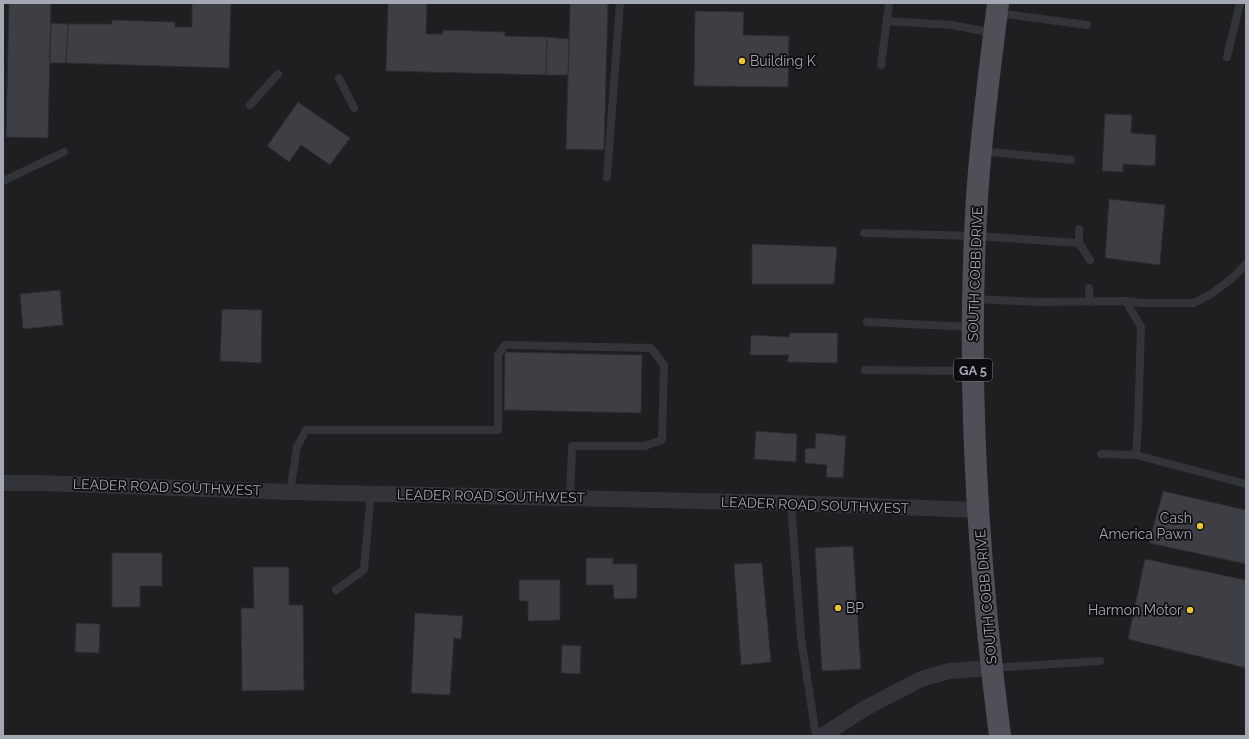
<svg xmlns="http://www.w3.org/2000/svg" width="1249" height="739" font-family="Raleway,sans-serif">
	<rect width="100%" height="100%" fill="#121214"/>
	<rect fill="#1f1e21" x="3" y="3" width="1243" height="733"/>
	<g fill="#3e3f44" stroke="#2d2c30">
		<polygon points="9,3 51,3 48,138 6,137"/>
		<polygon points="192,3 231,3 229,68 66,63 68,24 112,24 112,20 175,22 175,27 192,27"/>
		<polygon points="388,3 427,3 426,34 443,34 443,30 505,32 505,36 547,37 546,75 386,71"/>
		<polygon points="570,3 608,3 604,150 566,149"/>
		<polygon points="695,11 744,12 743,35 789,36 788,87 694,86"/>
		<polygon points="51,23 68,24 66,63 50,63"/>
		<polygon points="547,37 569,39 568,75 546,75"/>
		<polygon points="298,102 350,138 330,165 301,145 289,162 267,146"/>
		<polygon points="1105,114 1132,115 1131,133 1156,135 1155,166 1123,164 1123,172 1102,171"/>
		<polygon points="1109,199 1165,205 1160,265 1105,258"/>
		<polygon points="752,244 837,247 834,284 752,284"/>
		<polygon points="60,290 63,325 23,329 20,294"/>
		<polygon points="222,309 262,310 261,363 220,361"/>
		<polygon points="790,333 838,333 837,363 787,362 789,355 750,355 751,335 789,337"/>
		<polygon points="505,352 642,355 641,413 504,410"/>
		<polygon points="756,431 797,434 796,462 754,459"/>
		<polygon points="816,433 846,436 843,478 826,477 827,465 805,463 805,449 815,448"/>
		<polygon points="1163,491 1246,510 1246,564 1149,543"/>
		<polygon points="853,546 861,669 822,671 815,548"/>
		<polygon points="112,553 162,553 162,586 140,586 140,607 112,607"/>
		<polygon points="586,558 613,558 613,564 637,564 637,598 614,599 613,585 586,585"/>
		<polygon points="1145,559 1246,580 1246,668 1128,639"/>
		<polygon points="762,563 771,662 741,665 734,564"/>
		<polygon points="253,567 289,567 289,605 303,605 304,690 242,691 241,608 254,608"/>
		<polygon points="519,580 560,580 560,620 528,621 528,601 519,601"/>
		<polygon points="415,613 463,616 461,639 454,638 450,695 411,693"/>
		<polygon points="76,623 100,624 99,653 75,652"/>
		<polygon points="562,645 581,646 580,674 561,673"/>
	</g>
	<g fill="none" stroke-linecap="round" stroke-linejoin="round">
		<g stroke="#333439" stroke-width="8">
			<polyline points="998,13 1087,25"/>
			<polyline points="887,21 952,25 994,33"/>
			<polyline points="1227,57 1240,3"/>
			<polyline points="881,65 889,3"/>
			<polyline points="339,78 354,108"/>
			<polyline points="250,105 278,74"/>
			<polyline points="982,151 1071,160"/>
			<polyline points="607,177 620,3"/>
			<polyline points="3,181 64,152"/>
			<polyline points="864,233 976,236 1079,243 1090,260"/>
			<polyline points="1079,243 1079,229"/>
			<polyline points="1089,288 1090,302"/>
			<polyline points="974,299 1040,302 1126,301 1143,303 1194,303 1211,294 1230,280 1246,264"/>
			<polyline points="1126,301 1141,327 1138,424 1136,455 1246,484"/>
			<polyline points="867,322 972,327"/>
			<polyline points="865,370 972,371"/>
			<polyline points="1101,454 1136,455"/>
			<polyline points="290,492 297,447 306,430 498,430 498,355 505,345 651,348 664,365 662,440 645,446 572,446 570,498"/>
			<polyline points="791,503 801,638 816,736"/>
			<polyline points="336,590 364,570 371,493"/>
			<polyline points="992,668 1100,661"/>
		</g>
		<g stroke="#333439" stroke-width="16">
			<polyline points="3,483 39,483 290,492 791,503 978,510"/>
			<polyline points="822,736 864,709 921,679 949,671 992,668"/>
		</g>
		<path stroke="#4f5057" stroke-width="22" d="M998,3c-8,65 -17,130 -21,195 -11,179 0,360 23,538"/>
	</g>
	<g fill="#ebc333" stroke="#0d0d0f" stroke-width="1.5">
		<circle cx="742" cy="61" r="4"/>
		<circle cx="1200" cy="526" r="4"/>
		<circle cx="838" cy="608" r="4"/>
		<circle cx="1190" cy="610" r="4"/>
	</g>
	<g text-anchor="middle" stroke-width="3.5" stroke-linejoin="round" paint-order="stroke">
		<rect fill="#0d0d0f" stroke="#777982" stroke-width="1" x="954" y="359" width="38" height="22" rx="3"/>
		<g font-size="13" font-weight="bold" fill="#a4a7b4">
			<text x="973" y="375">GA 5</text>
		</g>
		<g font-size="14" fill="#a4a7b4" stroke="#0d0d0f" text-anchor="start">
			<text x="750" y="66">Building K</text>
			<text x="1192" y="523" text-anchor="end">Cash<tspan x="1192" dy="16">America Pawn</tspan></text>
			<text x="846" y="613">BP</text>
			<text x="1182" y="615" text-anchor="end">Harmon Motor</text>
		</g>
		<g font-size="14" fill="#a4a7b4" stroke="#0d0d0f">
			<text transform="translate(975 274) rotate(-88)" y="5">SOUTH COBB DRIVE</text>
			<text transform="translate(167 487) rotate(2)" y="5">LEADER ROAD SOUTHWEST</text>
			<text transform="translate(491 496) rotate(1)" y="5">LEADER ROAD SOUTHWEST</text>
			<text transform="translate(815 505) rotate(2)" y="5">LEADER ROAD SOUTHWEST</text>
			<text transform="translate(986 597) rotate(-95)" y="5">SOUTH COBB DRIVE</text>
		</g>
	</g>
	<rect width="1249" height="739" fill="none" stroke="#a4a7b4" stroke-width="8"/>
</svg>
